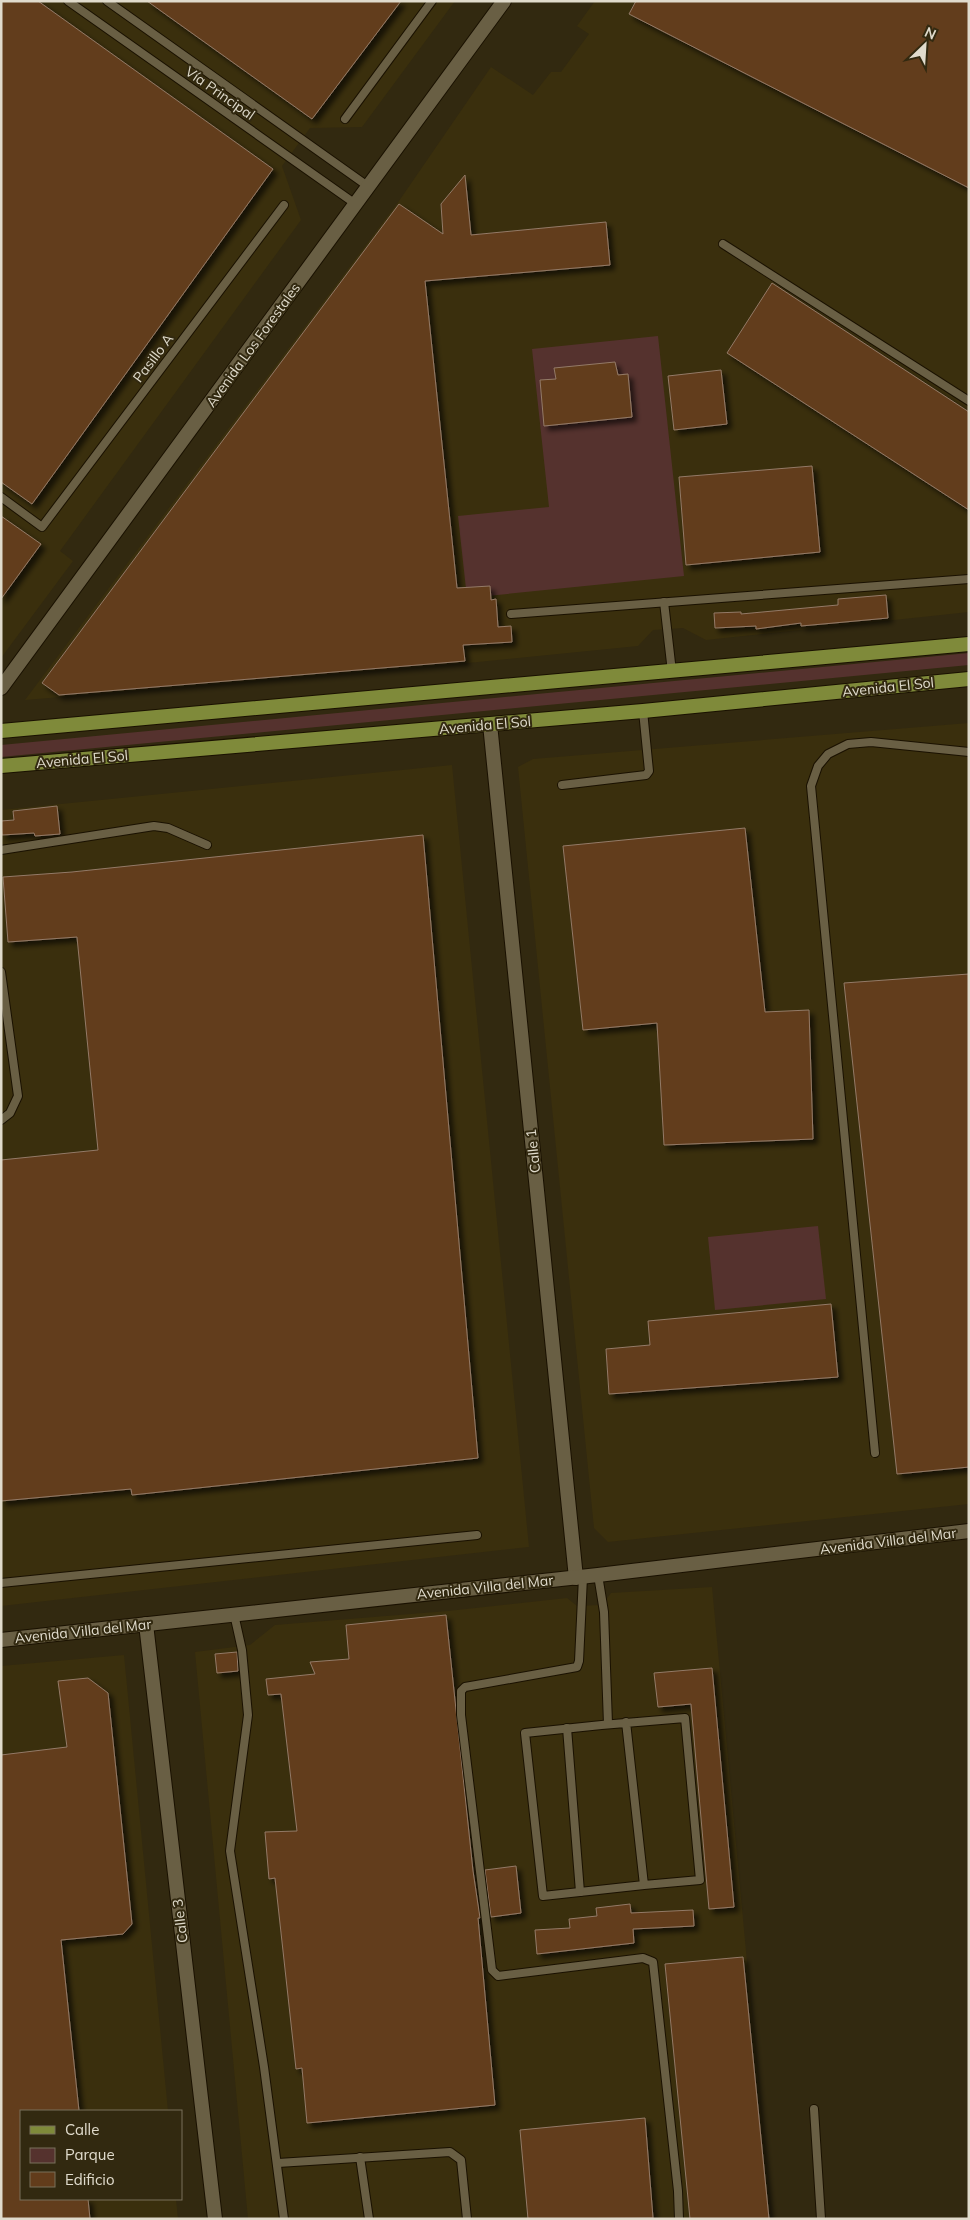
<svg xmlns="http://www.w3.org/2000/svg" width="970" height="2220" font-family="Mulish,sans-serif">
	<defs>
		<filter id="shadow"><feDropShadow dx="4.5" dy="4.5" stdDeviation="2.5" flood-color="#0009"/></filter>
	</defs>
	<rect width="100%" height="100%" fill="#322910"/>
	<g fill="#3a2f0d">
		<polygon points="1,1 455,1 362,127 310,128 282,166 301,220 60,551 73,561 1,658"/>
		<polygon points="595,1 969,1 969,612 706,640 683,628 653,630 638,646 468,663 25,700 399,201 491,67 533,95 551,72 561,72 589,34 577,26"/>
		<polygon points="969,723 969,1504 608,1542 594,1528 518,767 533,759"/>
		<polygon points="452,765 529,1547 1,1606 1,810"/>
		<polygon points="712,1587 771,2219 248,2219 195,1652 250,1645 275,1625 448,1611 567,1598 577,1606 602,1605 611,1593"/>
		<polygon points="124,1655 168,2111 21,2111 21,2199 176,2199 178,2219 1,2219 1,1666"/>
	</g>
	<g fill="#55322e">
		<polygon points="658,336 684,576 467,598 458,516 549,507 532,349"/>
		<polygon points="969,653 969,665 1,757 1,745"/>
		<polygon points="818,1226 826,1299 715,1310 708,1237"/>
	</g>
	<g fill="#623c1b" stroke="#937a67" filter="url(#shadow)">
		<polygon points="1,1 38,1 273,169 32,504 1,482"/>
		<polygon points="147,1 401,1 312,119"/>
		<polygon points="636,1 969,1 969,188 629,14"/>
		<polygon points="465,175 471,235 606,222 610,265 425,281 457,588 490,586 491,600 496,599 498,627 511,626 512,642 463,645 465,661 59,695 42,683 399,204 443,234 441,204"/>
		<polygon points="772,283 969,412 969,510 727,353"/>
		<polygon points="615,362 618,375 628,374 632,417 544,426 540,380 556,379 554,368"/>
		<polygon points="721,370 727,424 674,430 668,376"/>
		<polygon points="812,466 820,552 686,565 679,477"/>
		<polygon points="1,516 41,544 1,599"/>
		<polygon points="886,595 888,618 801,626 801,623 756,629 756,626 715,628 714,613 741,612 741,614 838,605 838,599"/>
		<polygon points="57,806 60,834 35,836 34,833 2,835 1,821 14,820 13,811"/>
		<polygon points="745,828 765,1012 809,1010 813,1139 664,1145 657,1023 583,1030 563,846"/>
		<polygon points="423,835 478,1458 132,1495 131,1489 1,1501 1,1160 98,1150 77,937 8,942 3,877 72,872"/>
		<polygon points="969,974 969,1467 897,1474 844,983"/>
		<polygon points="831,1304 838,1377 609,1394 606,1349 650,1345 648,1321"/>
		<polygon points="446,1615 473,1871 480,1918 478,1918 495,2105 307,2123 302,2068 296,2069 275,1878 269,1879 265,1832 297,1831 281,1694 268,1695 266,1679 315,1674 310,1662 349,1659 346,1625"/>
		<polygon points="237,1652 238,1671 217,1673 215,1654"/>
		<polygon points="712,1668 734,1907 709,1909 691,1704 658,1707 654,1673"/>
		<polygon points="88,1678 108,1693 132,1924 123,1934 61,1940 79,2111 21,2111 21,2199 88,2199 90,2219 1,2219 1,1755 67,1747 58,1681"/>
		<polygon points="516,1866 521,1913 491,1917 485,1870"/>
		<polygon points="630,1904 631,1913 693,1910 694,1926 633,1929 634,1943 537,1954 535,1930 570,1928 569,1919 597,1916 596,1908"/>
		<polygon points="743,1957 769,2219 690,2219 665,1964"/>
		<polygon points="645,2118 653,2218 528,2219 520,2130"/>
	</g>
	<g fill="none" stroke-linecap="round" stroke-linejoin="round">
		<defs>
			<g id="service">
				<polyline points="68,1 357,205"/>
				<polyline points="107,1 369,187"/>
				<polyline points="345,119 432,1"/>
				<polyline points="723,244 969,401"/>
				<polyline points="1,497 42,527 284,205"/>
				<polyline points="664,602 672,672"/>
				<polyline points="511,614 969,579"/>
				<polyline points="562,785 646,775 649,771 643,711"/>
				<polyline points="1,850 154,826 168,828 207,845"/>
				<polyline points="1,972 18,1096 10,1113 1,1120"/>
				<polyline points="875,1453 811,786 818,766 828,754 848,744 871,742 969,752"/>
				<polyline points="598,1575 604,1612 608,1724"/>
				<polyline points="583,1577 579,1661 577,1667 465,1687 461,1691 461,1715 492,1970 498,1976 643,1958 653,1962 678,2191 679,2219"/>
				<polyline points="1,1583 477,1535"/>
				<polyline points="234,1614 242,1650 248,1715 230,1851 264,2067 284,2219"/>
				<path d="M626,1722l18,163 -101,11 -18,-163c53,-6 106,-11 160,-15l15,162 -56,5"/>
				<polyline points="567,1728 580,1892"/>
				<polyline points="814,2109 821,2219"/>
				<polyline points="360,2157 369,2219"/>
				<polyline points="278,2163 450,2152 461,2160 467,2219"/>
			</g>
			<g id="minor">
				<polyline points="1,688 504,1"/>
				<polyline points="490,724 576,1578"/>
				<polyline points="146,1624 215,2219"/>
				<polyline points="1,1640 598,1575 969,1531"/>
			</g>
			<g id="primary">
				<polyline points="1,731 969,644"/>
				<polyline points="1,766 643,711 969,679"/>
			</g>
		</defs>
		<use href="#service" stroke="#1a1100" stroke-width="10"/>
		<use href="#minor" stroke="#1a1100" stroke-width="16"/>
		<use href="#primary" stroke="#1a1100" stroke-width="16"/>
		<use href="#service" stroke="#695f44" stroke-width="8"/>
		<use href="#minor" stroke="#695f44" stroke-width="14"/>
		<use href="#primary" stroke="#7f8a3a" stroke-width="14"/>
	</g>
	<g text-anchor="middle" stroke-width="4" stroke-linejoin="round" paint-order="stroke">
		<g font-size="14" fill="#e0dbcc" stroke="#322910">
			<text transform="translate(220 93) rotate(35)" y="5">Vía Principal</text>
			<text transform="translate(253 345) rotate(-54)" y="5">Avenida Los Forestales</text>
			<text transform="translate(153 358) rotate(-53)" y="5">Pasillo A</text>
			<text transform="translate(888 687) rotate(-6)" y="5">Avenida El Sol</text>
			<text transform="translate(485 725) rotate(-5)" y="5">Avenida El Sol</text>
			<text transform="translate(82 759) rotate(-5)" y="5">Avenida El Sol</text>
			<text transform="translate(533 1151) rotate(-96)" y="5">Calle 1</text>
			<text transform="translate(888 1541) rotate(-7)" y="5">Avenida Villa del Mar</text>
			<text transform="translate(485 1587) rotate(-6)" y="5">Avenida Villa del Mar</text>
			<text transform="translate(83 1631) rotate(-6)" y="5">Avenida Villa del Mar</text>
			<text transform="translate(180 1921) rotate(-97)" y="5">Calle 3</text>
		</g>
	</g>
	<rect width="970" height="2220" fill="none" stroke="#e0dbcc" stroke-width="5"/>
	<rect x="20" y="2110" width="162" height="90" fill="#322910" stroke="#78705b"/>
	<rect x="30" y="2126" width="25" height="8" fill="#7f8a3a" stroke="#78705b"/>
	<text x="65" y="2135" font-size="15" fill="#e0dbcc">Calle</text>
	<rect x="30" y="2148" width="25" height="15" fill="#55322e" stroke="#78705b"/>
	<text x="65" y="2160" font-size="15" fill="#e0dbcc">Parque</text>
	<rect x="30" y="2172" width="25" height="15" fill="#623c1b" stroke="#78705b"/>
	<text x="65" y="2185" font-size="15" fill="#e0dbcc">Edificio</text>
	<g transform="translate(925 45) rotate(25)" stroke="#322910" stroke-width="4" paint-order="stroke">
	<path d="M0-4L9 19L0 12L-9 19Z" fill="#e0dbcc"/>
	<text y="-8" font-size="14" font-weight="bold" text-anchor="middle" fill="#e0dbcc">N</text>
	</g>
</svg>
